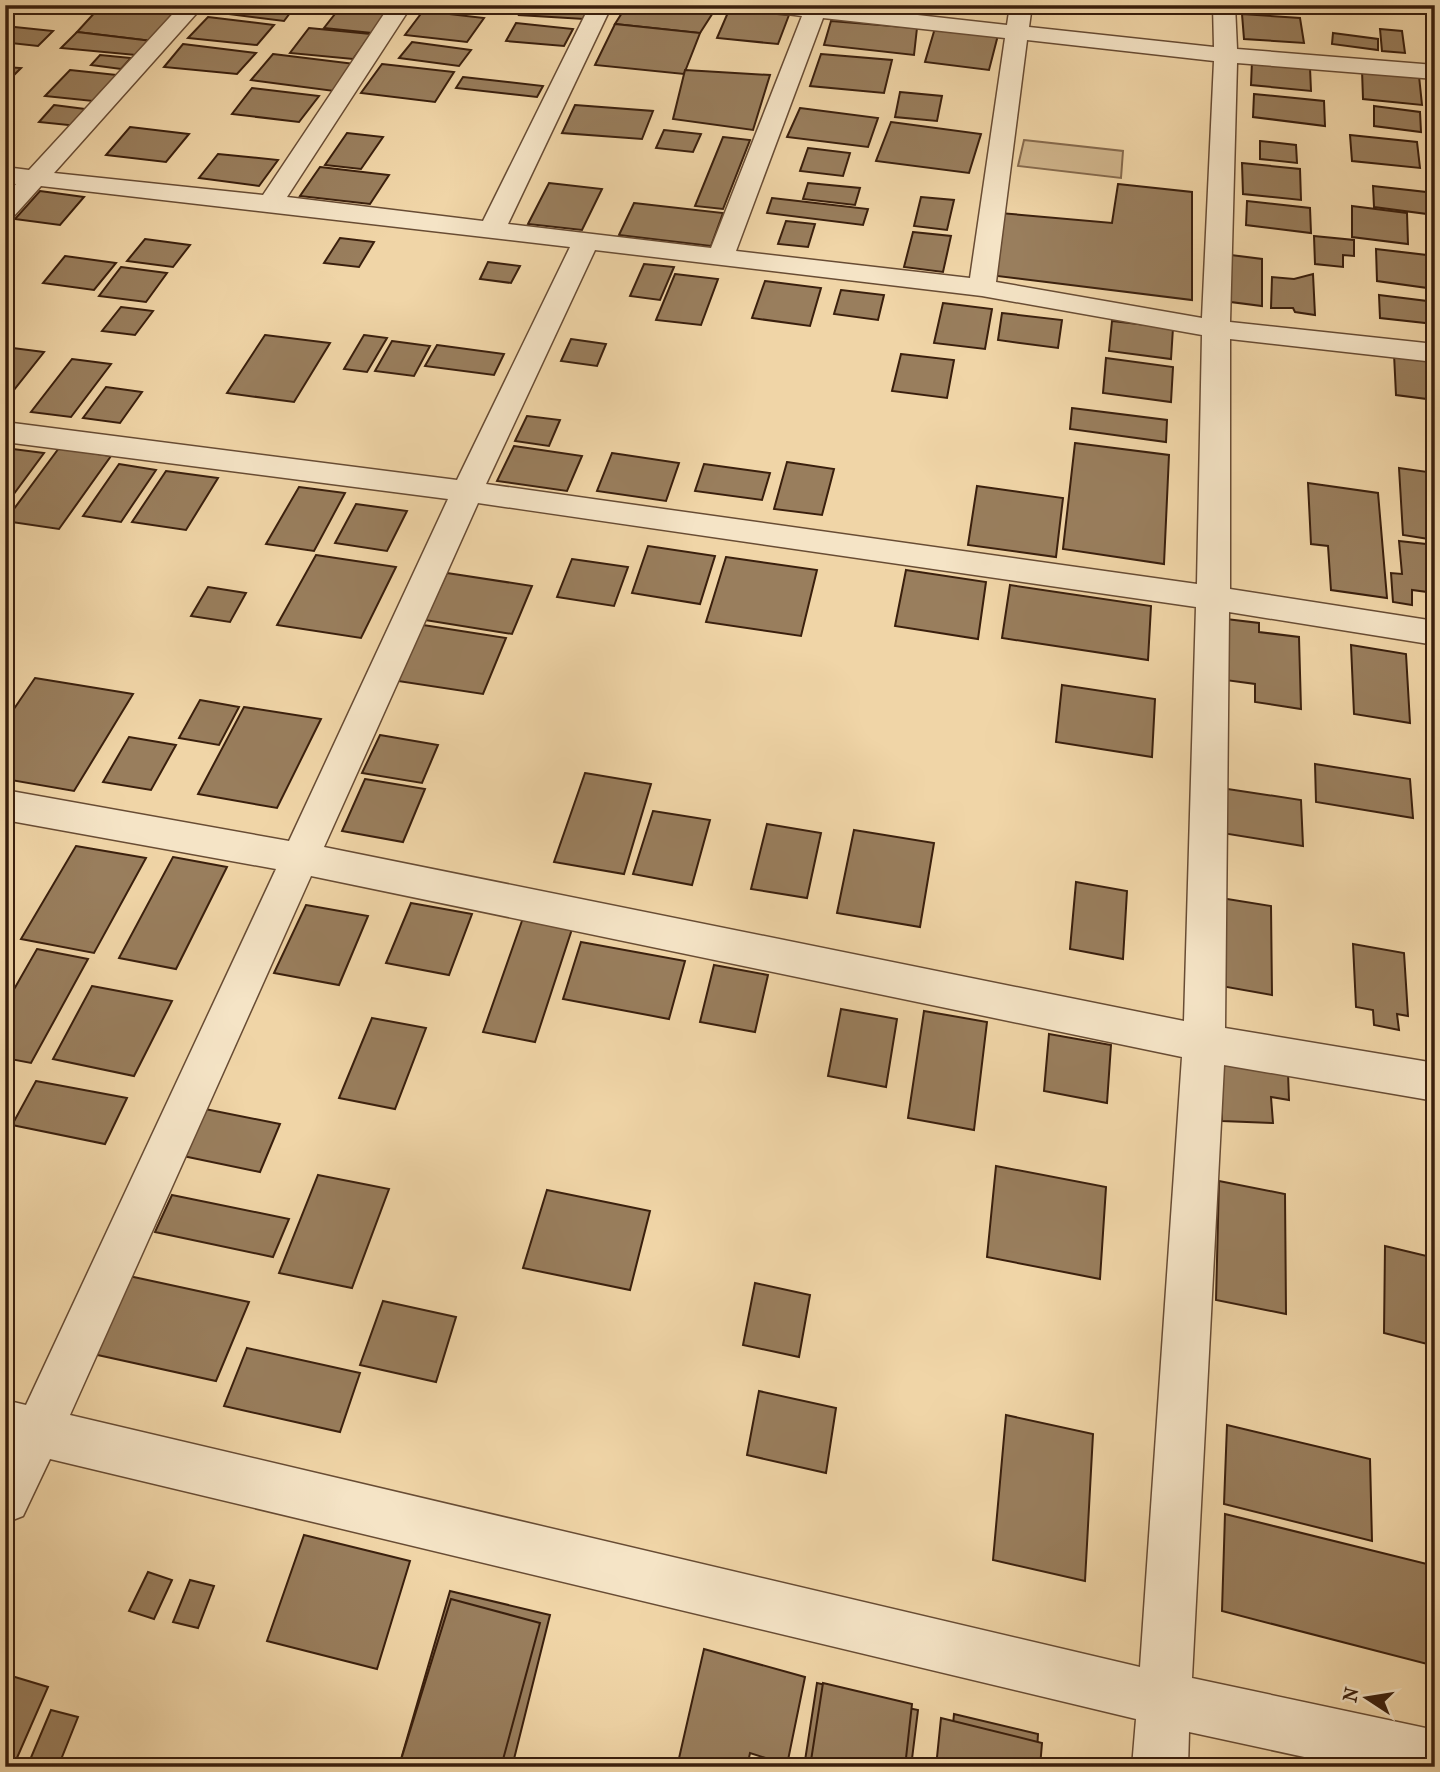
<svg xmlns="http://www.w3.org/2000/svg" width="1440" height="1772" font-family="'IM FELL French Canon',serif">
	<rect width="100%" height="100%" fill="#f0d5a7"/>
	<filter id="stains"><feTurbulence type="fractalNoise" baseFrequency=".00286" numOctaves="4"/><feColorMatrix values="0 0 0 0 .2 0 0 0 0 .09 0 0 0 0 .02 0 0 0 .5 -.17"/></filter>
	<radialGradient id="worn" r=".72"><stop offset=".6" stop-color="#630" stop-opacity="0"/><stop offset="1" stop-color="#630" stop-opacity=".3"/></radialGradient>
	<polygon fill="#d1b68d" stroke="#866a4d" stroke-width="2" points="1024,140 1123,151 1121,178 1018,166"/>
	<g fill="#997e5d" stroke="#3a1f0d" stroke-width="2">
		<polygon points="219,5 296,5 284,21 213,12"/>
		<polygon points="342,5 389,10 372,33 324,28"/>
		<polygon points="523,5 590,5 584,19 519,15"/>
		<polygon points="627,5 686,5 716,8 700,33 615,24"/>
		<polygon points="1248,5 1270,5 1271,12 1248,10"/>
		<polygon points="116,6 179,12 152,41 77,32 98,9"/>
		<polygon points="729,10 789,15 778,44 717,38"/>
		<polygon points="423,11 484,18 467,42 405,35"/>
		<polygon points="1242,14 1300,18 1304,43 1244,39"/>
		<polygon points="208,17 274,25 257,45 188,38"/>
		<polygon points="831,21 917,28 914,55 824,45"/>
		<polygon points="516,23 573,29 564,46 506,41"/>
		<polygon points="615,24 700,33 684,74 595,65"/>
		<polygon points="5,26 53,31 38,46 11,43 5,49"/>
		<polygon points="309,28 371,34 353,59 290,53"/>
		<polygon points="935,28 998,35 989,70 925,62"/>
		<polygon points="1380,29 1402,31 1405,53 1382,51"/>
		<polygon points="77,32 152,41 136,55 61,48"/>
		<polygon points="1333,33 1378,39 1378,50 1332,44"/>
		<polygon points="412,42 471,50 459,66 399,58"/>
		<polygon points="183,44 256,53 237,74 164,67"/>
		<polygon points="273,54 355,64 334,91 251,80"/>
		<polygon points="821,54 892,60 884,93 810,86"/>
		<polygon points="100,55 131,58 121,69 91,65"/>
		<polygon points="1252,61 1310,68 1311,91 1251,85"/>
		<polygon points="382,64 454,72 435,102 361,93"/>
		<polygon points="5,67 21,68 5,84"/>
		<polygon points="70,70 117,75 93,101 45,96"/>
		<polygon points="685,70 770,75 753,130 673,119"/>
		<polygon points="1362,70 1419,76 1422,105 1363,99"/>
		<polygon points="463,77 543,86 537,97 456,88"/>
		<polygon points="252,88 319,96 299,122 232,114"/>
		<polygon points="900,92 942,96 937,121 895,117"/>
		<polygon points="1254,94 1324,101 1325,126 1253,117"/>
		<polygon points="54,105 93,110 78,126 39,122"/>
		<polygon points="575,105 653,111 642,139 562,133"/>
		<polygon points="1374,106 1420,112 1421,132 1374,126"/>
		<polygon points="800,108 878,118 868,147 787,137"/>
		<polygon points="891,122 981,134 969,173 876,161"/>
		<polygon points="130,127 189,134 166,162 106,155"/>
		<polygon points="664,130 701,134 693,152 656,148"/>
		<polygon points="347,133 383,137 361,169 325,165"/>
		<polygon points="1350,135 1417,142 1420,168 1352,161"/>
		<polygon points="723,137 750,140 723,209 695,206"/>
		<polygon points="1260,141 1296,145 1297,163 1260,159"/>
		<polygon points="808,148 850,153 843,176 800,171"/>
		<polygon points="218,154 278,160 259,186 199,178"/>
		<polygon points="1242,163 1300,169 1301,200 1243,194"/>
		<polygon points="320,167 389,175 370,204 300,196"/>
		<polygon points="549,183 602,189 582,230 528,224"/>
		<polygon points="808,183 860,188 855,205 803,199"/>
		<polygon points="1118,184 1192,192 1192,300 989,275 1000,213 1112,223"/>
		<polygon points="1373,186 1435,193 1435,215 1374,207"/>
		<polygon points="40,191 84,197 60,225 15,219"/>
		<polygon points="921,197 954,200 947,230 914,226"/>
		<polygon points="772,198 868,209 863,225 767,213"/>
		<polygon points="1247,201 1310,208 1311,233 1246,225"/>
		<polygon points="634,203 723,213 711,246 619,235"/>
		<polygon points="1352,206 1407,213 1408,244 1352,237"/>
		<polygon points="786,221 815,224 808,247 778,244"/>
		<polygon points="913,232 951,236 943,272 904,267"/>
		<polygon points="1314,236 1354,240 1354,256 1343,255 1343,267 1315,264"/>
		<polygon points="340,238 374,242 359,267 324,263"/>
		<polygon points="145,239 190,245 173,267 127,261"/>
		<polygon points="1376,249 1435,256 1435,289 1377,281"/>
		<polygon points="1231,255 1262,259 1262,306 1231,302"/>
		<polygon points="65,256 116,263 94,290 43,283"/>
		<polygon points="488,262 520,266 511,283 480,279"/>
		<polygon points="644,264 674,267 660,300 630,296"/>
		<polygon points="121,267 167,273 146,302 99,296"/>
		<polygon points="675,274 718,279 701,325 656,320"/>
		<polygon points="1313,274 1315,315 1295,312 1293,308 1271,308 1272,277 1294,279"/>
		<polygon points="765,281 821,288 810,326 752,318"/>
		<polygon points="841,290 884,295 878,320 834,314"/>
		<polygon points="1379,295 1435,302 1435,328 1434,324 1380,318"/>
		<polygon points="943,303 992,309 985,349 934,343"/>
		<polygon points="121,307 153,311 135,335 102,331"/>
		<polygon points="1002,313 1062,320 1058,348 998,340"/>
		<polygon points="1112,321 1173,328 1171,359 1109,351"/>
		<polygon points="265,335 330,343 294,402 227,393"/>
		<polygon points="364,335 387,338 367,372 344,369"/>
		<polygon points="571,339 606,344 597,366 561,361"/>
		<polygon points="392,341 430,346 414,376 375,371"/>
		<polygon points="437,345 504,354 494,375 425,366"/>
		<polygon points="5,347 44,352 6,400 5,400"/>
		<polygon points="901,354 954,360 947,398 892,391"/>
		<polygon points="1394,354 1435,360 1435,400 1396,395"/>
		<polygon points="1106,358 1173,367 1171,402 1103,393"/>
		<polygon points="72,359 111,364 71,417 31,412"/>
		<polygon points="106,387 142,392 120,423 83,418"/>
		<polygon points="1072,408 1167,420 1166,442 1070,429"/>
		<polygon points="527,416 560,420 549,446 515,441"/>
		<polygon points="1075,443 1169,455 1164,564 1063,549"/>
		<polygon points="514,446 582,456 567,491 497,481"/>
		<polygon points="5,448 44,453 5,506"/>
		<polygon points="59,448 111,456 59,529 5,521"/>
		<polygon points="612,453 679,463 666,501 597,491"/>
		<polygon points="787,462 834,469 822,515 774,509"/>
		<polygon points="119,464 156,470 121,522 83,516"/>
		<polygon points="704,464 770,473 762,500 695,491"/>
		<polygon points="1399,468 1435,473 1435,540 1403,535"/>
		<polygon points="166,471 218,478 186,530 132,522"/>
		<polygon points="1308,483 1378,493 1387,598 1331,590 1328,546 1311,544"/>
		<polygon points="977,486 1063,498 1056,557 968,545"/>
		<polygon points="299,487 345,493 314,551 266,544"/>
		<polygon points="356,504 407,511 387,551 335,543"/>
		<polygon points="1399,541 1435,545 1435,593 1412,590 1412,605 1393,602 1391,573 1402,574"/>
		<polygon points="648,546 715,556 700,604 632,593"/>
		<polygon points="316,555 396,567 361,638 277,625"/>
		<polygon points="726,557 817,570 801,636 706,622"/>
		<polygon points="572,559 628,567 614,606 557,597"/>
		<polygon points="906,570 986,582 978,639 895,626"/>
		<polygon points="447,573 532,586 512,634 425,620"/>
		<polygon points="1010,585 1151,606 1148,660 1002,638"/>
		<polygon points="208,587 246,593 230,622 191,616"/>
		<polygon points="1226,619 1259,623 1259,632 1299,637 1301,709 1255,702 1255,684 1225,680"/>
		<polygon points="423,625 506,638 483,694 398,681"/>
		<polygon points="1351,645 1406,654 1410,723 1354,714"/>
		<polygon points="1429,659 1435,660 1435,706 1430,705"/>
		<polygon points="35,678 133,694 74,791 5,779 5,722"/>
		<polygon points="1062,685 1155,699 1152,757 1056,742"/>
		<polygon points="200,700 239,707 219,745 179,738"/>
		<polygon points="244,707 321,719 277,808 198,794"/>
		<polygon points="380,735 438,745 422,783 362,773"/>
		<polygon points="129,737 176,745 151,790 103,782"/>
		<polygon points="1315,764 1410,779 1413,818 1316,802"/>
		<polygon points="585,773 651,784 624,874 554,862"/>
		<polygon points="365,779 425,789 403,842 342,831"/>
		<polygon points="1221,788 1301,800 1303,846 1222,833"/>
		<polygon points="653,811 710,820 692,885 633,874"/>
		<polygon points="767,824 821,833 807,898 751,889"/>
		<polygon points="854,830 934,843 920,927 837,913"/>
		<polygon points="76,846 146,858 94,953 21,939"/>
		<polygon points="173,857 227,867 176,969 119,958"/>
		<polygon points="1076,882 1127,891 1123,959 1070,949"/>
		<polygon points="1221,898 1271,906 1272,995 1221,986"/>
		<polygon points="411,903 472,914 449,975 386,963"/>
		<polygon points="306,905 368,916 339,985 274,973"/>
		<polygon points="524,915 574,923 535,1042 483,1032"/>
		<polygon points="581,942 685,961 669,1019 563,999"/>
		<polygon points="1353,944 1404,953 1408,1016 1397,1014 1399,1030 1374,1025 1373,1010 1356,1007"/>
		<polygon points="37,949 88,959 31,1063 5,1058 5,1005"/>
		<polygon points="714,965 768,975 755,1032 700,1022"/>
		<polygon points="92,986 172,1001 134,1076 53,1059"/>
		<polygon points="841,1009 897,1019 886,1087 828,1076"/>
		<polygon points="924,1011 987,1022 974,1130 908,1118"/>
		<polygon points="372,1018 426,1028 395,1109 339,1098"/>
		<polygon points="1049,1034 1111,1045 1107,1103 1044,1091"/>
		<polygon points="1222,1062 1288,1072 1289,1100 1271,1097 1273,1123 1222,1121"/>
		<polygon points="36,1081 127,1098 105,1144 12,1125"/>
		<polygon points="205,1109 280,1124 260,1172 183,1156"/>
		<polygon points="996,1166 1106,1187 1100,1279 987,1257"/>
		<polygon points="318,1175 389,1189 352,1288 279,1273"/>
		<polygon points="1219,1181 1285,1194 1286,1314 1216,1300"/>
		<polygon points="547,1190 650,1211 630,1290 523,1268"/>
		<polygon points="172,1195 289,1219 273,1257 155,1232"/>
		<polygon points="1385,1246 1435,1258 1435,1346 1384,1333"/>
		<polygon points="129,1276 249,1302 216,1381 93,1354"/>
		<polygon points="755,1283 810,1295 799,1357 743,1345"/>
		<polygon points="383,1301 456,1317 436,1382 360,1365"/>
		<polygon points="247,1348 360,1373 340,1432 224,1406"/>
		<polygon points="759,1391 836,1408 826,1473 747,1455"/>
		<polygon points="1006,1415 1093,1434 1085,1581 993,1560"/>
		<polygon points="1227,1425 1370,1459 1372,1541 1224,1504"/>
		<polygon points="1225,1514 1435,1566 1435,1666 1222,1611"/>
		<polygon points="304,1535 410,1561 377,1669 267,1641"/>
		<polygon points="148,1572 172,1580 154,1619 129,1611"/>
		<polygon points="190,1580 214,1586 198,1628 173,1622"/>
		<polygon points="450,1591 550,1615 512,1767 399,1766"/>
		<polygon points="451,1599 540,1623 501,1767 412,1767 400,1763"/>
		<polygon points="704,1649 805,1677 787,1765 750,1753 747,1767 677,1767"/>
		<polygon points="5,1674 48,1687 13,1767 5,1767"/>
		<polygon points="817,1683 848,1690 844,1711 864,1716 866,1730 878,1733 880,1722 900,1727 903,1707 918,1710 911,1767 804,1767"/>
		<polygon points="823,1683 912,1704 905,1767 810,1767"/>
		<polygon points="51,1710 78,1717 58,1767 27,1767"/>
		<polygon points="954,1714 1038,1734 1036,1767 949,1767"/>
		<polygon points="941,1718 1042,1743 1040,1767 936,1767"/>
	</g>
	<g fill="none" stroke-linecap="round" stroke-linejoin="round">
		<defs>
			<path id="minor" d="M181,5h23l-150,168 209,22 127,-190h22l-125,192 196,24 107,-216h22l-104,219 203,24 91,-232 -46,-6 -3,-5h75l179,20 3,-20h22l-3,22 185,20 -1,-42h22l2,44 198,16v14l-198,-16 -7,259 205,22v18l-205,-23v250l205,32v24l-206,-33 -4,416 210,35v38l-211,-36 -32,613 243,52v37h-85l-161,-35 -1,35h-56l4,-48 -1086,-260 -27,57 -18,7v-123l21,5 250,-536 -271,-49v-30l284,51 159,-342 -443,-57v-20l452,58 113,-233 -529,-61 -27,30 -9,3v-24l11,-11 -11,-1v-16l24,3zM823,18l182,20 -35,240 -234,-27zM1027,40l187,21 -12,257 -206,-36zM595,250l387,46 220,39 -5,249 -711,-100zM478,503l718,104 -12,414 -860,-174zM311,876l871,181 -42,610 -1070,-252z"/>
		</defs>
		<use href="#minor" stroke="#684c34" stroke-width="3"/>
		<use href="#minor" fill="#f5e4c6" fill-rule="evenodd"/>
	</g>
	<rect width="1440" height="1772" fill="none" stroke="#f0d5a7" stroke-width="28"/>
	<rect x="7" y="7" width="1426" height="1758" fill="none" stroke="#3a1f0d" stroke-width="3.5"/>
	<rect x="14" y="14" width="1412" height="1744" fill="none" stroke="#3a1f0d" stroke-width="2"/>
	<g transform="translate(1367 1698) rotate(282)" stroke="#f5e4c6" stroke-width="5" paint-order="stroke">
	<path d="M0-5L12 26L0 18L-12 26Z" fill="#3a1f0d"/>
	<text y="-10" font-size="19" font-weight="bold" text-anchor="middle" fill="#3a1f0d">N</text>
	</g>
	<rect width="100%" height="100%" filter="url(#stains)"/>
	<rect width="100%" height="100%" fill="url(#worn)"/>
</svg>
